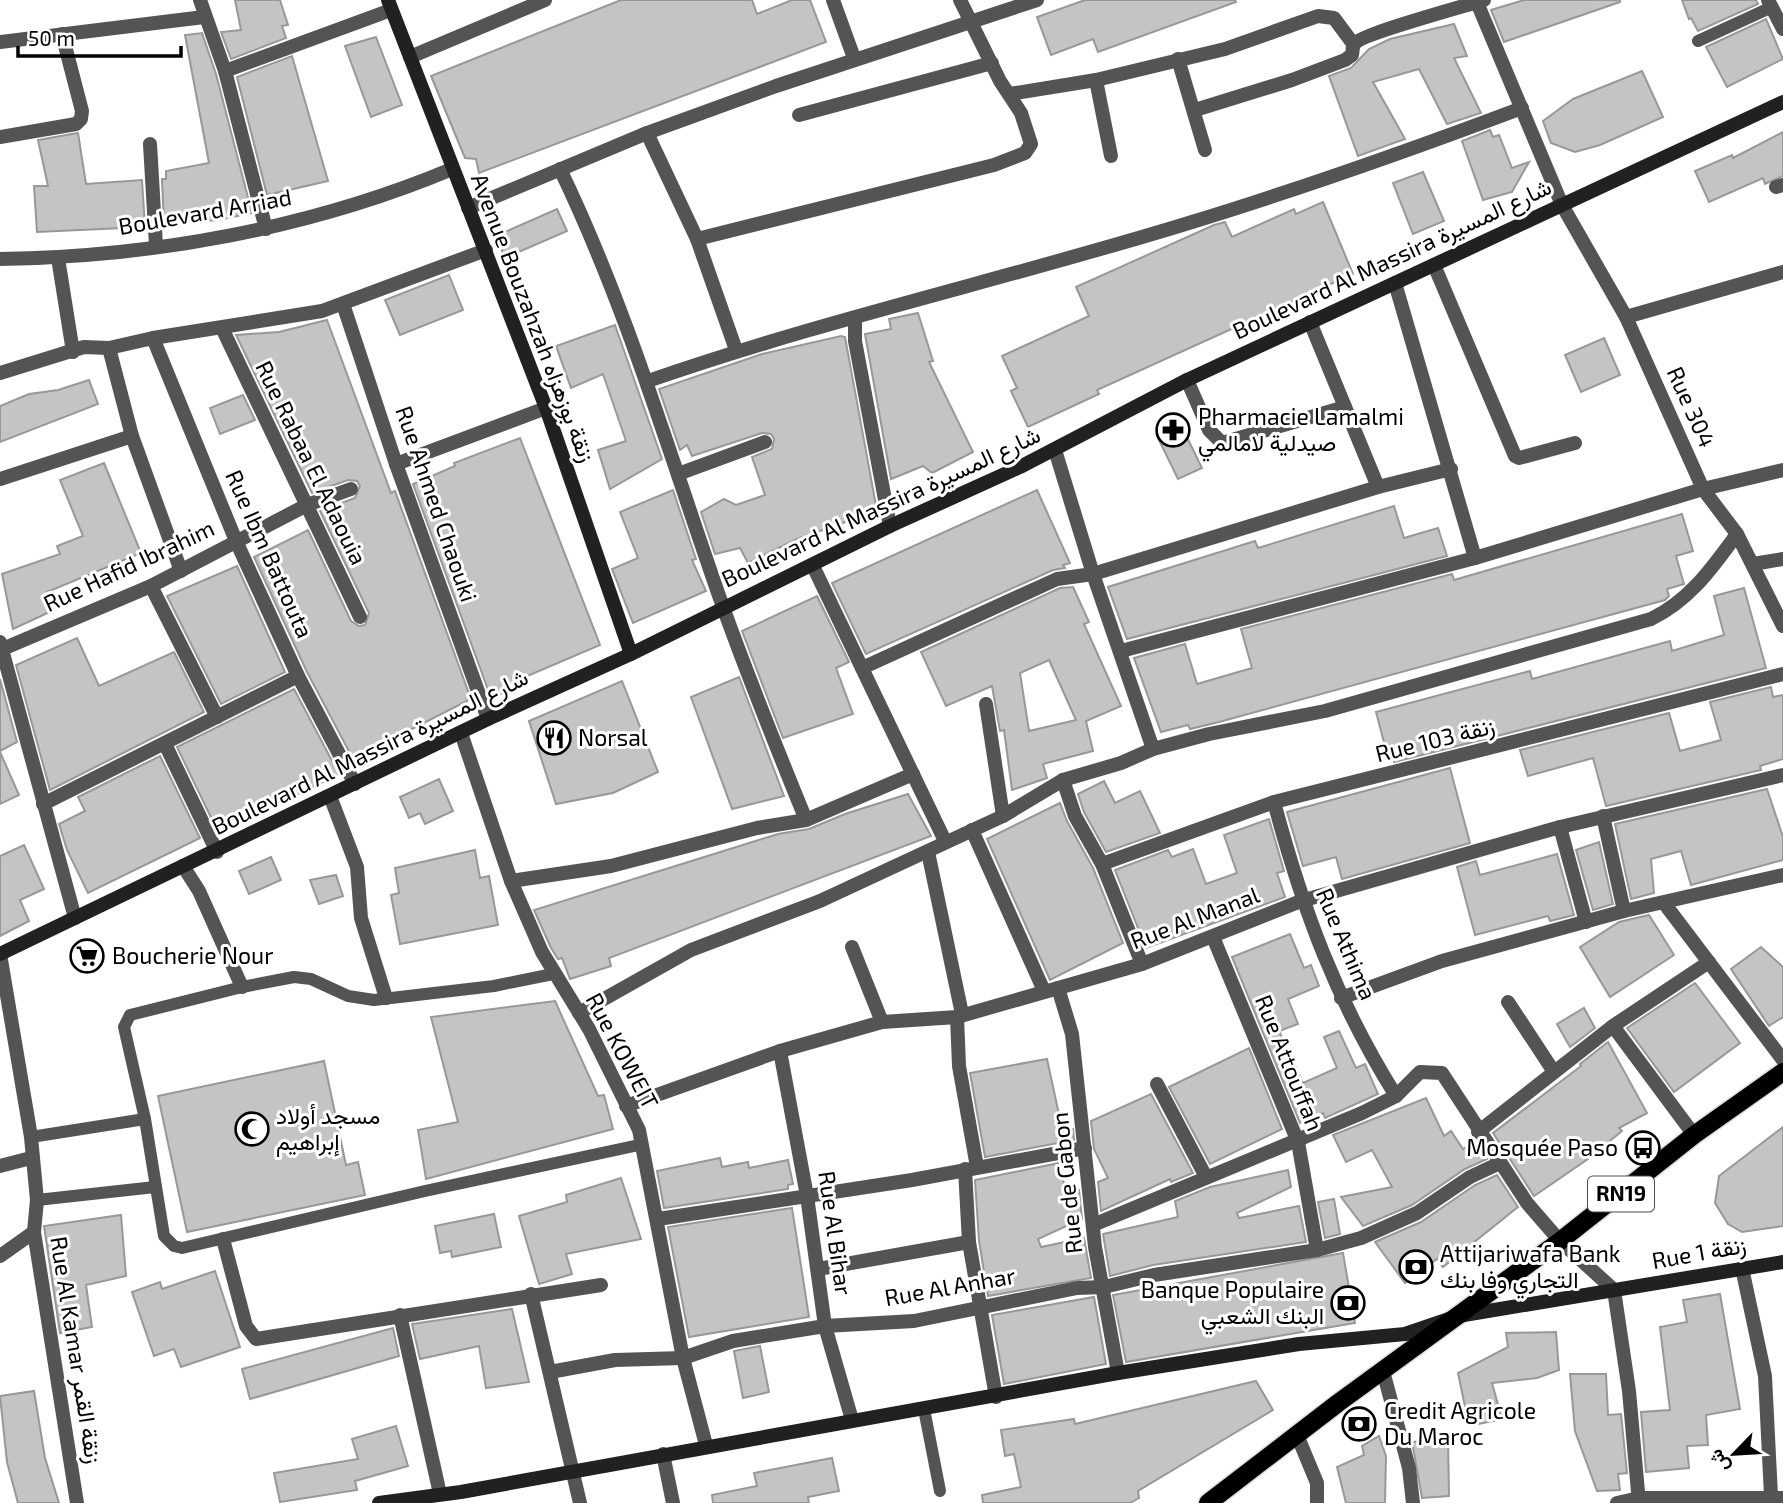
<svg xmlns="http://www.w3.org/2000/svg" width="1783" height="1503" font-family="'Exo 2',Vazirmatn,sans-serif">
	<rect width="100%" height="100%" fill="#fff"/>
	<g fill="#c4c4c4" stroke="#989898" stroke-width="2" fill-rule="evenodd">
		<polygon points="235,0 280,0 288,25 282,26 286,38 231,59 221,32 241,30"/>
		<polygon points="621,0 752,0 757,14 792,0 810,0 826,42 479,173 476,159 465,158 431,76"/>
		<polygon points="1085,0 1235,0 1236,2 1098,52 1093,39 1051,55 1037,17"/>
		<polygon points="1524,0 1620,0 1620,2 1504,42 1491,10"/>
		<polygon points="1682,0 1756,0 1758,4 1698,31 1691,18 1689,19"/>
		<polygon points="1766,19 1783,59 1727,87 1706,47"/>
		<polygon points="1454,24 1467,56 1454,58 1481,113 1447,124 1419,69 1373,82 1405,139 1358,156 1329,76 1351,68 1369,49 1390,39"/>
		<polygon points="202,33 216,74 252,213 218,220 164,224 162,179 166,179 166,171 209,163 185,35"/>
		<polygon points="376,37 402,105 371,117 345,46"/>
		<polygon points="292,56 328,181 267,195 237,77"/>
		<polygon points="1642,71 1663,117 1600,145 1575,152 1551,143 1543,121 1573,99"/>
		<polygon points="1490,130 1493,137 1499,135 1512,168 1529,162 1512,192 1483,200 1462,141"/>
		<polygon points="1783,132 1783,176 1765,184 1763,178 1709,202 1695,171 1732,155 1733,158"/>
		<polygon points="78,133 86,184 142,180 145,227 37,232 34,186 48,186 38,140"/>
		<polygon points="1423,172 1444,221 1413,234 1393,183"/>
		<polygon points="1323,202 1353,274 1097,390 1099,394 1028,427 1011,391 1017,388 1002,356 1089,316 1076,287 1214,225 1225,222 1232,237 1294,209 1296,214"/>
		<polygon points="557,209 567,231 505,258 496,236"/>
		<polygon points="449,275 463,310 400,335 385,300"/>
		<polygon points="918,313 933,361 929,362 973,452 932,473 923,466 891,479 865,334 891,329 889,319"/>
		<polygon points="327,320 391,493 395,491 471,699 353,759 307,672 254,557 308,530 351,621 359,626 365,625 369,613 320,511 355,498 360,486 357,481 348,480 312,493 236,335 279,332"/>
		<polygon points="615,325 662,459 610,489 598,450 626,441 603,374 571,388 556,346"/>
		<polygon points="841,336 845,337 877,511 797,539 748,563 740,548 715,554 701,512 724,499 736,505 765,495 752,457 772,449 774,439 771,434 762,433 692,456 687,445 680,450 659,389 762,354"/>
		<polygon points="1604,338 1620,375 1581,392 1565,355"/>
		<polygon points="89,380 98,404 0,442 0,406 29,394 58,390"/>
		<polygon points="243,395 255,420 220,434 210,408"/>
		<polygon points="1181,425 1202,468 1178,479 1157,436"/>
		<polygon points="520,438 600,645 518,680 521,686 491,698 413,484 455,466 454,463"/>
		<polygon points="104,463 141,553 47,592 54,610 13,629 2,574 60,554 57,546 83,536 60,480"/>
		<polygon points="673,490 696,559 692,560 706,591 633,623 612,569 638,558 620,512"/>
		<polygon points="1037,490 1070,563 1063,565 1065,568 1053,570 866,654 832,583"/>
		<polygon points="1394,506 1404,538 1438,528 1447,556 1127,639 1108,587 1255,541 1258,548"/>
		<polygon points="1682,514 1693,551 1676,556 1684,584 1667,589 1669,596 1665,600 1219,722 1190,729 1188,725 1161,732 1134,658 1185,644 1197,684 1252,668 1241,629 1452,574 1454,580"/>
		<polygon points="237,566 285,672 221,704 167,596"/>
		<path d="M1073,587l16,35 -5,2 37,82 -35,15 7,30 -50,13 4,14 -35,12 -8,-60 -4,1 -8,-45 -46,20 -25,-54 139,-64zM1049,660l27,60 -47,11 -9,-58z"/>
		<polygon points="1744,588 1766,668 1394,762 1390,745 1385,746 1376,712 1530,671 1532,679 1670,641 1672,651 1724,635 1714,596"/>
		<polygon points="817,596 849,662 836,668 853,714 783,738 742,631"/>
		<polygon points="77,638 99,686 174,652 204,712 50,790 16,665"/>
		<polygon points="739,677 784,796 732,809 691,697"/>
		<polygon points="0,679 17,742 0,751"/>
		<polygon points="622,681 658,772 613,793 556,804 529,721"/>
		<polygon points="1771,687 1773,697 1783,695 1783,759 1760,766 1761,770 1606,806 1593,758 1528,776 1520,750 1669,713 1680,751 1721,740 1710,702"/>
		<polygon points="294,689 339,774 225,830 223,826 217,830 177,747"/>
		<polygon points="0,752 19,795 0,804"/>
		<polygon points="160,756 200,838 88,893 67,850 59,824 85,811 78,797"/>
		<polygon points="1450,768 1470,843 1342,879 1336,857 1303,866 1287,812"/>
		<polygon points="439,779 453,811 425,824 420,813 409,818 400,797"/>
		<polygon points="1104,781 1115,803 1140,791 1160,833 1106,852 1084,812 1078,794"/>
		<polygon points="1767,789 1783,837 1783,860 1691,885 1681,851 1651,859 1654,893 1631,899 1615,824"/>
		<polygon points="908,794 931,836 609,958 611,966 570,979 562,958 558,959 551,948 534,910 778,834 809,829 845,814"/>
		<polygon points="1060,803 1067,821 1093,868 1123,943 1050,980 987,839"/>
		<polygon points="1269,819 1284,871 1277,873 1285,897 1146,948 1115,870 1168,850 1172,857 1193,849 1206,884 1237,873 1224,835"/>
		<polygon points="1599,842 1613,904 1593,910 1576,850"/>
		<polygon points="24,845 44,889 20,900 29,921 0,936 0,856"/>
		<polygon points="475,850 480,878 489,876 498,925 400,944 391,895 399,893 395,868"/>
		<polygon points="1557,854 1574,915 1550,921 1548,916 1475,935 1457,867 1476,861 1480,875"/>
		<polygon points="271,857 281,880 249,894 239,871"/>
		<polygon points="336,875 343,896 319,904 310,880"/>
		<polygon points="1649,915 1674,955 1610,997 1580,947 1619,922"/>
		<polygon points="1290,934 1304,968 1311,965 1319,986 1288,999 1298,1024 1279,1031 1303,1083 1337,1068 1324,1037 1339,1031 1356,1068 1365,1064 1378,1094 1325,1118 1323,1113 1300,1123 1232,957"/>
		<polygon points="1761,947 1783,967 1783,1017 1769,1026 1731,969"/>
		<polygon points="1695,983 1740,1043 1674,1092 1627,1028"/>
		<polygon points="555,1001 598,1096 604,1095 613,1129 426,1179 418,1130 458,1122 431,1017"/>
		<polygon points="1584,1008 1595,1028 1570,1047 1557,1024"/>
		<polygon points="1608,1042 1647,1113 1619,1128 1622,1131 1588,1159 1534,1196 1493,1133 1581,1066 1580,1064"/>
		<polygon points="1249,1048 1282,1129 1210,1164 1169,1087"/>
		<polygon points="1047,1059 1063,1133 1073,1129 1074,1140 985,1157 970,1073"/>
		<polygon points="324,1061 346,1165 358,1162 365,1195 187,1232 158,1096"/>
		<polygon points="1151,1094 1193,1173 1171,1182 1170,1179 1101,1211 1098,1182 1108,1178 1094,1149 1091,1121"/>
		<polygon points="1426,1098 1444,1136 1451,1131 1463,1149 1475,1141 1487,1159 1465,1169 1412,1205 1363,1226 1341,1197 1392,1187 1372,1150 1346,1162 1333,1135"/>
		<polygon points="1783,1127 1783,1226 1742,1232 1728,1224 1715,1203 1719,1176"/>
		<polygon points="720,1158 722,1167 748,1162 749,1168 788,1160 793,1184 788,1185 788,1189 664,1208 657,1171"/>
		<polygon points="1059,1163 1067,1196 1079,1190 1082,1219 1038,1239 1041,1247 1084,1238 1091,1278 988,1296 979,1241 975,1180"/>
		<polygon points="1288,1170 1291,1187 1237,1213 1239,1218 1299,1206 1306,1242 1153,1265 1110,1276 1103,1234 1178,1217 1175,1201 1210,1187"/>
		<polygon points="1497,1175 1518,1207 1443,1267 1437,1259 1405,1283 1375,1242 1421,1222 1475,1185"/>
		<polygon points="621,1178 641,1239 566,1254 572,1274 539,1284 519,1216 567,1202 566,1195"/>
		<polygon points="1334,1199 1340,1234 1325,1238 1318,1202"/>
		<polygon points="792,1208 809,1317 689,1337 668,1227"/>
		<polygon points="494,1214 501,1247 452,1257 451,1251 440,1253 435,1226"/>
		<polygon points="121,1215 126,1276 86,1285 92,1327 60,1333 44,1226"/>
		<polygon points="1343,1253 1355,1323 1126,1362 1113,1295"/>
		<polygon points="215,1271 240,1347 181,1367 174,1349 154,1356 132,1292 160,1282 162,1289"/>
		<polygon points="1720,1294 1740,1409 1706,1415 1708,1445 1687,1446 1689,1468 1646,1472 1641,1412 1670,1410 1660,1327 1687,1322 1683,1300"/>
		<polygon points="1094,1297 1106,1364 1004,1384 992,1315"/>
		<polygon points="512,1309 529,1382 486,1388 479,1346 420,1359 412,1324"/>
		<polygon points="393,1328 399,1356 250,1399 242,1369"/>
		<polygon points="1556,1332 1559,1370 1537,1378 1492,1383 1502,1419 1469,1426 1458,1373 1508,1347 1506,1333"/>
		<polygon points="760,1346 769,1392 743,1398 734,1351"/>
		<polygon points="1570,1374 1606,1374 1608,1415 1621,1414 1627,1473 1618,1474 1620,1490 1597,1491 1575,1431"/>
		<polygon points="1256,1381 1273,1410 1138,1491 1139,1498 1130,1503 983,1503 982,1495 1021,1487 1014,1454 1005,1456 1001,1430 1074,1419 1075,1424"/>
		<polygon points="34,1391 45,1458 59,1503 18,1503 7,1462 0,1396"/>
		<polygon points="396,1426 408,1466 355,1481 357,1490 280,1502 274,1473 358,1459 352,1439"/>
		<polygon points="1379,1436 1386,1456 1385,1503 1346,1503 1337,1467 1364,1455 1362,1446"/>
		<polygon points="1448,1439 1449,1496 1422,1498 1412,1442"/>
		<polygon points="832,1458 839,1491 808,1497 809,1503 713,1503 712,1495 757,1486 754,1473"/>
	</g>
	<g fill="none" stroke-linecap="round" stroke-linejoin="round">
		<defs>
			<polyline id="primary" points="1208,1503 1338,1403 1560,1241 1694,1135 1783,1072"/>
		</defs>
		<use href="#primary" stroke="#dbdbdb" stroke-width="21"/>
		<g stroke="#545454" stroke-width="12">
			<polyline points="1698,41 1772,7"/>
			<polyline points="553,974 494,986 374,1000 348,996 311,979 294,977 242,987 130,1015 124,1027 145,1119 164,1236 174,1246 182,1248 425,1191 639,1145"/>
			<polyline points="31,1137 145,1119"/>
			<polyline points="37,1200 155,1187"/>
			<polyline points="924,1409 940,1491"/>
		</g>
		<g stroke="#545454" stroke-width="14">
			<polyline points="200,0 225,71 266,229"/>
			<polyline points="833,0 854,58"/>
			<polyline points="1476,0 1562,205 1626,317 1703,489 1737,534 1783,626"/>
			<polyline points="1768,0 1783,29"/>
			<polyline points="0,42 204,17"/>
			<polyline points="410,57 545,0"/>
			<polyline points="1178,59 1205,150"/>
			<polyline points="225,71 391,10"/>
			<polyline points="1096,80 1111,156"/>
			<polyline points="1010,94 1096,80 1225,49 1318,16 1334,18 1354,45"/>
			<path d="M1195,110l97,-30 53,-20 7,-5c1,-4 0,-8 2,-11 7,-10 111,-38 130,-44"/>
			<polyline points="799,115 992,63"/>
			<polyline points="647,133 697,239 736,350"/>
			<polyline points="0,137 76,124 81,119 82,111 62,34"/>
			<polyline points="150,144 156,246"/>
			<path d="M560,169c68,141 111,291 163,438 26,72 54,142 83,213"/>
			<polyline points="1776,187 1783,185"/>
			<polyline points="468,208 647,133 776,86 1037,0"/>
			<polyline points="697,239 994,165 1025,153 1031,144 1021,113 1000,81 960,0"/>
			<polyline points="58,258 73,352"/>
			<path d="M0,259c153,-2 311,-31 452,-90"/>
			<polyline points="1434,265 1515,456 1519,458 1575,443"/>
			<polyline points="1395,283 1475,558"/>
			<polyline points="343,304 396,464 488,719"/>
			<polyline points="1626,317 1783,272"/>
			<polyline points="855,319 855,341 890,526"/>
			<polyline points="1310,322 1378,487"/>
			<polyline points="222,328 360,617"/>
			<polyline points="153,338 236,541 298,676 355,784"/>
			<polyline points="109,348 132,436 181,571"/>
			<polyline points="0,373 84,347 109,348 153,338 322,311 486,250"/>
			<polyline points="1187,380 1209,430 1222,443 1345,407"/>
			<path d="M648,381c178,-62 363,-103 544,-159 111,-34 221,-73 330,-114"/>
			<polyline points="1055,450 1093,574 1153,749"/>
			<polyline points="396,464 546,408"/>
			<polyline points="678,474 765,442"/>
			<polyline points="0,479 132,436"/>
			<polyline points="1753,564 1783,559"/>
			<polyline points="813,566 945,841"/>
			<polyline points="151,586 217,717"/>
			<polyline points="0,642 75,918"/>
			<polyline points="0,650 151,586 307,505 351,489"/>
			<polyline points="1121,651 1475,558 1703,489 1783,470"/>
			<polyline points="862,668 1057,579 1093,574 1378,487 1451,469"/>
			<polyline points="986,704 1003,816"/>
			<polyline points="461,733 511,881 542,952 589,1029 639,1130 683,1358 706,1445"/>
			<polyline points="165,744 217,852"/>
			<polyline points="1063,780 1075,816 1102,864 1142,964"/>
			<polyline points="330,796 357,867 361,918 386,998"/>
			<path d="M1274,802c29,108 62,198 122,294"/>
			<polyline points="43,804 298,676"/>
			<polyline points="1603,816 1624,911"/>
			<polyline points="1560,827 1586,922"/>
			<polyline points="972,830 1044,991"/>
			<polyline points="928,852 962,1014"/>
			<polyline points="1102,864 1274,802 1783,674"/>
			<polyline points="183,866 199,891 242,987"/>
			<polyline points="511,881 611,866 757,828 806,820 913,774"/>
			<polyline points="1664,903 1783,1060"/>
			<polyline points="1213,937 1298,1142 1317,1250"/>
			<polyline points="852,947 882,1022"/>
			<polyline points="0,954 31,1137 37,1200 34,1232 77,1503"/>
			<polyline points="1058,988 1072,1034 1095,1247 1118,1373"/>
			<polyline points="1341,998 1442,961 1624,911 1783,875"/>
			<polyline points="1508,1002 1554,1072"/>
			<path d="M579,1013l112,-63 129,-49 183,-85 60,-36 58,-17 32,-14 56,-15 116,-23 326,-92c39,-19 61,-51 86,-85"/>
			<polyline points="957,1017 959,1066 977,1167"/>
			<polyline points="1613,1026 1694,1135"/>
			<polyline points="780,1051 807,1196 825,1326 852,1420"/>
			<polyline points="1157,1084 1206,1177"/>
			<polyline points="626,1106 780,1051 882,1022 957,1017 1142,964 1301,901 1560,827 1783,775"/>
			<polyline points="1478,1132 1613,1026 1709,962"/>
			<polyline points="0,1166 31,1158"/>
			<polyline points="965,1169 969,1242 996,1397"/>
			<polyline points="658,1219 912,1180 1085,1148"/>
			<polyline points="1093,1225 1362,1113 1396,1096 1420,1072 1442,1073 1527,1203 1560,1241 1614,1290 1629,1391 1639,1503"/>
			<polyline points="223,1239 246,1326 256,1339 601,1285"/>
			<polyline points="0,1256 34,1232"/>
			<polyline points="1742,1268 1765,1376 1771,1496"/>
			<polyline points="818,1269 969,1242"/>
			<polyline points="531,1294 580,1503"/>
			<polyline points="400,1315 440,1494"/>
			<polyline points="1383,1371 1409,1468 1413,1503"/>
			<polyline points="550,1372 615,1360 683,1358 733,1341 825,1326 914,1321 1077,1288 1104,1287 1154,1275 1317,1250 1361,1238 1417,1213 1470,1177 1500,1163"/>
			<polyline points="1297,1435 1317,1483 1317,1503"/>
			<polyline points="663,1454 673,1503"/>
			<polyline points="1617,1503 1639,1498 1783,1498"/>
		</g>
		<g stroke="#212121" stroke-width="14">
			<polyline points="388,0 546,408 631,654"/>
			<polyline points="0,954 488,719 631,654 890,526 1020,467 1187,380 1783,102"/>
			<polyline points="379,1503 461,1492 1118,1373 1299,1344 1405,1334 1458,1316 1783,1262"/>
		</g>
		<use href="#primary" stroke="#000" stroke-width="18"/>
	</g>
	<defs>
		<symbol id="pharmacy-ring" viewBox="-11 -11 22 22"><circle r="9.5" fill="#fff" stroke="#000" stroke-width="1.5"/><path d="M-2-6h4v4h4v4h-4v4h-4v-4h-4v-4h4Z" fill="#000"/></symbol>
		<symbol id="restaurant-ring" viewBox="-11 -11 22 22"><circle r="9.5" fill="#fff" stroke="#000" stroke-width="1.5"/><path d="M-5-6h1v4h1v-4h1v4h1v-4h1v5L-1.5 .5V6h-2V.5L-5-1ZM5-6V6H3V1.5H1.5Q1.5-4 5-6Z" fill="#000"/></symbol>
		<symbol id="supermarket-ring" viewBox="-11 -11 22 22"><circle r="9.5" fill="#fff" stroke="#000" stroke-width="1.5"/><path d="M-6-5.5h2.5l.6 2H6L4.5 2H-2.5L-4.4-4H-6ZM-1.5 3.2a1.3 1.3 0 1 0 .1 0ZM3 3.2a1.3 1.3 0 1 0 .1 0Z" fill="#000"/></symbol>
		<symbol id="mosque-ring" viewBox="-11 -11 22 22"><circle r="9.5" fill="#fff" stroke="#000" stroke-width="1.5"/><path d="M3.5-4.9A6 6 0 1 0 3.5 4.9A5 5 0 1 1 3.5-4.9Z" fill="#000"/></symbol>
		<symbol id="bus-ring" viewBox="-11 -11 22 22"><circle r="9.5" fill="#fff" stroke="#000" stroke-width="1.5"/><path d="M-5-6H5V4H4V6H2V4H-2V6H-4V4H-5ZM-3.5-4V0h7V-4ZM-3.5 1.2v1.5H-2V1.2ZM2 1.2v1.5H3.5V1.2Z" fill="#000"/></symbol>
		<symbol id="bank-ring" viewBox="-11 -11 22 22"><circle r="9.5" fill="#fff" stroke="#000" stroke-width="1.5"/><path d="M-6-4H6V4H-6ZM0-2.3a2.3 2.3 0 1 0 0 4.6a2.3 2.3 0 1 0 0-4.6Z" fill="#000"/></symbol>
	</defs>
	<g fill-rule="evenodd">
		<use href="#pharmacy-ring" x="1154" y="411" width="38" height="38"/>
		<use href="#restaurant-ring" x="535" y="719" width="38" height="38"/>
		<use href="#supermarket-ring" x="68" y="937" width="38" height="38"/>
		<use href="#mosque-ring" x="233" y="1110" width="38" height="38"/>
		<use href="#bus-ring" x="1624" y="1129" width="38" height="38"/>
		<use href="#bank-ring" x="1397" y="1248" width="38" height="38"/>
		<use href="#bank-ring" x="1329" y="1284" width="38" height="38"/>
		<use href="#bank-ring" x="1340" y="1405" width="38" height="38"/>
	</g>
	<g text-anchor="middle" stroke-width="6" stroke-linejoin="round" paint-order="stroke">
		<rect fill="#fff" stroke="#4c4c4c" stroke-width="2" x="1588" y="1176.5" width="66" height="35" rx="5"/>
		<g font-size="21" font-weight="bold" fill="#000">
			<text x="1621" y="1201">RN19</text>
		</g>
		<g font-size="23" fill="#000" stroke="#fff">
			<text transform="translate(205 212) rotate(-10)" y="8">Boulevard Arriad</text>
			<text transform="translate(1392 259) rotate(-25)" y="8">Boulevard Al Massira شارع المسيرة</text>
			<text transform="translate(533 318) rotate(69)" y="8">Avenue Bouzahzah زنقة بوزهزاه</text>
			<text transform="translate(1691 407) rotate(66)" y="8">Rue 304</text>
			<text transform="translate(311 463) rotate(64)" y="8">Rue Rabaa El Adaouia</text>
			<text transform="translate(436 504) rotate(71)" y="8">Rue Ahmed Chaouki</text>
			<text transform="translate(881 507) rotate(-25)" y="8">Boulevard Al Massira شارع المسيرة</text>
			<text transform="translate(269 554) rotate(66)" y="8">Rue Ibm Battouta</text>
			<text transform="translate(129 566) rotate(-25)" y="8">Rue Hafid Ibrahim</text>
			<text transform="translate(1435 740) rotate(-14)" y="8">Rue 103 زنقة</text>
			<text transform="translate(370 752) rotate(-26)" y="8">Boulevard Al Massira شارع المسيرة</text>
			<text transform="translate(1195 918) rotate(-21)" y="8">Rue Al Manal</text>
			<text transform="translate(1346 944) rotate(67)" y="8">Rue Athima</text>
			<text transform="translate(622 1051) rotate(62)" y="8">Rue KOWEIT</text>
			<text transform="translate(1289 1063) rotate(68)" y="8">Rue Attouffah</text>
			<text transform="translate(1067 1183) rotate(-96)" y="8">Rue de Gabon</text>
			<text transform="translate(835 1233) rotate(82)" y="8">Rue Al Bihar</text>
			<text transform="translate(1699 1253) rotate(-10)" y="8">Rue 1 زنقة</text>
			<text transform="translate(950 1287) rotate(-10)" y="8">Rue Al Anhar</text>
			<text transform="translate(76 1350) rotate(81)" y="8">Rue Al Kamar زنقة القمر</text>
		</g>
		<g font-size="23" fill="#000" stroke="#fff" text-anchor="start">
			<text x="1198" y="425">Pharmacie Lamalmi<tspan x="1198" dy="26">صيدلية لامالمي</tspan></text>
			<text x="578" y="746">Norsal</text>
			<text x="112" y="964">Boucherie Nour</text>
			<text x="276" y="1124">مسجد أولاد<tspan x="276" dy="26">إبراهيم</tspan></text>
			<text x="1618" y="1156" text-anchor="end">Mosquée Paso</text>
			<text x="1440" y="1262">Attijariwafa Bank<tspan x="1440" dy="26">التجاري وفا بنك</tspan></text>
			<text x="1324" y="1298" text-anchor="end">Banque Populaire<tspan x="1324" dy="26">البنك الشعبي</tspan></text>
			<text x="1384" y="1419">Credit Agricole<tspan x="1384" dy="26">Du Maroc</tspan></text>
		</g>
	</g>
	<g transform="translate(1734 1454) rotate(245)" stroke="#ffffff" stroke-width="5" paint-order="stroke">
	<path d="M0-5L12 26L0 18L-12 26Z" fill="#000000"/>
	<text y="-10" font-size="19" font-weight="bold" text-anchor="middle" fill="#000000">ش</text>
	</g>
	<path d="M18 46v10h163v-10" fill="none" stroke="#000000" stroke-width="3.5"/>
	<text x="28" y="46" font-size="21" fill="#000000" stroke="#ffffff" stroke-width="5" paint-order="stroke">50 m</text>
</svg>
